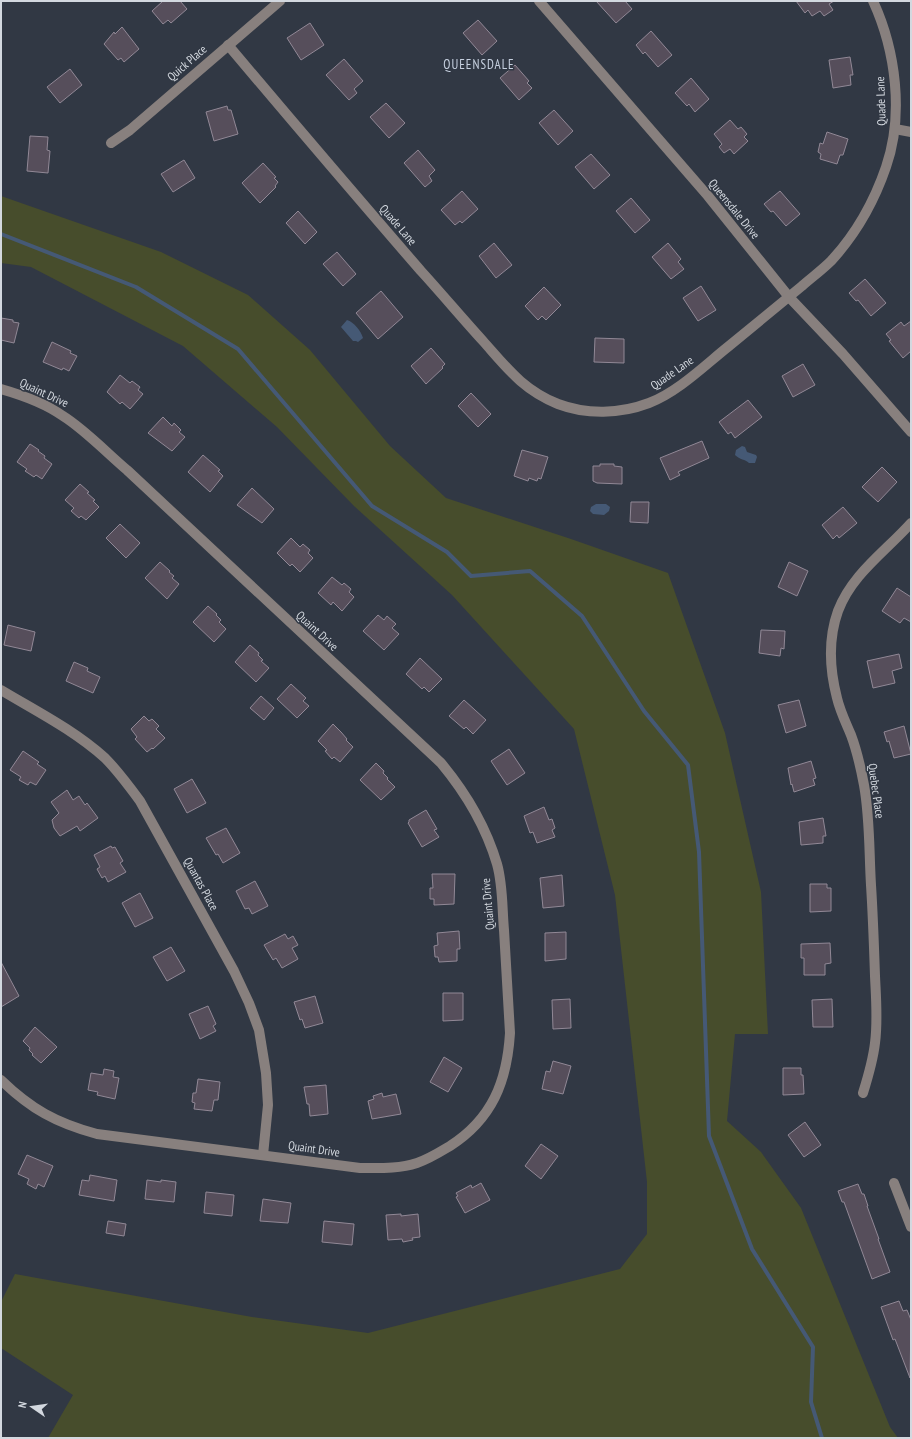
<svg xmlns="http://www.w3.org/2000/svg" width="912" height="1439" font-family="'PT Sans Narrow',sans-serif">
	<rect width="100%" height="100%" fill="#313844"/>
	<polygon fill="#474d2c" points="1,196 161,252 248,295 310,350 390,446 446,498 571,539 668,573 725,733 761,892 768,1034 735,1034 727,1121 761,1152 801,1208 890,1427 898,1438 48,1438 73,1395 1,1348 1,1302 15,1274 252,1317 368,1333 620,1269 647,1234 647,1182 615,895 574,729 452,595 354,506 277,427 183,346 31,267 1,263"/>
	<g fill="#455975">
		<path d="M347,320c7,2 14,11 16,18l-5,4 -2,-1h-3l-12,-14z"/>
		<path d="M742,446l3,1 2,5 9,3 1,2 -2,6h-6c-4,-4 -9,-3 -14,-8l1,-5z"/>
		<polygon points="596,504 606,504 610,507 609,511 604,515 593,514 590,511 591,507"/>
	</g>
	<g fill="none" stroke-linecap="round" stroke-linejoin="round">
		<polyline stroke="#455975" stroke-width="4" points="1,234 136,287 238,349 372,506 447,552 471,576 530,571 582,616 644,711 688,765 699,852 709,1136 752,1249 813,1347 811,1402 822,1438"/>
	</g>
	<g fill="#564e5b" stroke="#918896">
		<polygon points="163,1 180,1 187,9 171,23 168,20 163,24 152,11"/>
		<polygon points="596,1 625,1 632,9 616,23"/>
		<polygon points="796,1 834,1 829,4 833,10 824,16 820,11 812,16 808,10 805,13"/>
		<polygon points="478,20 497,41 482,55 463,33"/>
		<polygon points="310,23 324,45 301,60 287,38"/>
		<polygon points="122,27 139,49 124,62 121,58 118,60 104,44 114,32 115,34"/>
		<polygon points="651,31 672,55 658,67 645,52 643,54 636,45"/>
		<polygon points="850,57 853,75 850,75 851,85 833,88 829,60"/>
		<polygon points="344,59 363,81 354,89 357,93 349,100 326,75"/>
		<polygon points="515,65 529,81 527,83 532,88 519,100 500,78"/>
		<polygon points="70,69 82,85 60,103 47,87"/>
		<polygon points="691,78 709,99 695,112 689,104 687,106 675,93"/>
		<polygon points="386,103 405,123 389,138 370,117"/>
		<polygon points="227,106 228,110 231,110 238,134 214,141 206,112"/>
		<polygon points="554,110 573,131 558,145 539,123"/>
		<polygon points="730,120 738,129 741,127 747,134 744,137 748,141 734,154 730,149 724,153 719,147 722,144 714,134"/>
		<polygon points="827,132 848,139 843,155 840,155 837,164 820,159 821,154 818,152 820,143 823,144"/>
		<polygon points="30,136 48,137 47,150 50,151 48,173 27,171"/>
		<polygon points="418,150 435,170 429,176 432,181 425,187 404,163"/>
		<polygon points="591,154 610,175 594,189 575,167"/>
		<polygon points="184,160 195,178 173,192 161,174"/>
		<polygon points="263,163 276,177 274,178 278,182 275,186 276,187 260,203 242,183"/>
		<polygon points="462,191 478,209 462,223 460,221 455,225 441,210"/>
		<polygon points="780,191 800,214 786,226 773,211 771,212 764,204"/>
		<polygon points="631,198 650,220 635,233 616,211"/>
		<polygon points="298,211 317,232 305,244 286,223"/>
		<polygon points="494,243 512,265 496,278 479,256"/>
		<polygon points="668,243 681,259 678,262 684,269 671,279 652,257"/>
		<polygon points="337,252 356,274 343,286 323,264"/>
		<polygon points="865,279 886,303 871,316 858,300 856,301 849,293"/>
		<polygon points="701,286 716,310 698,321 683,298"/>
		<polygon points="544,287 561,305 546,320 542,316 538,320 525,306"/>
		<polygon points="381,291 403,317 378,339 356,313"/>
		<polygon points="1,318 13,320 13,322 19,323 14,343 1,340"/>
		<polygon points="911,321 911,351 903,358 889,341 891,340 886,334 901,322 904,326"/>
		<polygon points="595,338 624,339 624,363 594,362"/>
		<polygon points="52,342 71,351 70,353 77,356 69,371 63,368 62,370 43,362"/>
		<polygon points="431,348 445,364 442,367 443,368 426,384 411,366"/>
		<polygon points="803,364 815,385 793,397 782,376"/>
		<polygon points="120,375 130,383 132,381 140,387 138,390 143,394 130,409 122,402 120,404 107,392"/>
		<polygon points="471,393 491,414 478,427 458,406"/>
		<polygon points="748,400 762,417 735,438 731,432 728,434 719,422"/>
		<polygon points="163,417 172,426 174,423 181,430 179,432 185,437 172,451 148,433"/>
		<polygon points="702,441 709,458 678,472 680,475 670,480 660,458"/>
		<polygon points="30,444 39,450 38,451 45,456 44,458 52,464 42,479 36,475 34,477 25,471 27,469 17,462"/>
		<polygon points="522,450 548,457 541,479 538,478 537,481 529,478 528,481 514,476"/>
		<polygon points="203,455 220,470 218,471 223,476 210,492 188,472"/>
		<polygon points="600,464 614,464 614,466 622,467 622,484 597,483 593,481 593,466 600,466"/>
		<polygon points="882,467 897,482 878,502 862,487"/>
		<polygon points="80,484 89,492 87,493 95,500 93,501 99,507 86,520 81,516 79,518 71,511 74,508 65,500"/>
		<polygon points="252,488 274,509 262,523 237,505"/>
		<polygon points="631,502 649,502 648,523 630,522"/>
		<polygon points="843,507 857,523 839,538 837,535 833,539 822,525"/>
		<polygon points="120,524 140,543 126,558 106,538"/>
		<polygon points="291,538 300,547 303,544 310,550 308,553 313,558 300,572 292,564 290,566 277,553"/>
		<polygon points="160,562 170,571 169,572 174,576 172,578 179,584 167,599 145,578"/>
		<polygon points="789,562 808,571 797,596 778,587"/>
		<polygon points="332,577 342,585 344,583 351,589 349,592 354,597 342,611 333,602 331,605 318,593"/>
		<polygon points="897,588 911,597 911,622 904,618 900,623 882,611"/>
		<polygon points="208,606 217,614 216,615 221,620 219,622 226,629 214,642 193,622"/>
		<polygon points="378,615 384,620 387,616 396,624 392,628 399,634 384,650 363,631"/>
		<polygon points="8,625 35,632 31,651 4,645"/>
		<polygon points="761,630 785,631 784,649 781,648 780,656 759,653"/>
		<polygon points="250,645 259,653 258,655 263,660 261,661 269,668 256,682 235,662"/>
		<polygon points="899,654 902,668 892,671 895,683 873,688 867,661"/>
		<polygon points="420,658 442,679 429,692 424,687 422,689 406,674"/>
		<polygon points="74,662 88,668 87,671 100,677 93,693 66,681"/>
		<polygon points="291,684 306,698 303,701 309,706 297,718 277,699"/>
		<polygon points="261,696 274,708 264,720 250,708"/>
		<polygon points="464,700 486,720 473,734 466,727 464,729 449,716"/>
		<polygon points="799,700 806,726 786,733 778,705"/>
		<polygon points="144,716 149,721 152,719 159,726 156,729 165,738 153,749 152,748 147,752 135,739 137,737 131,729"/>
		<polygon points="333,724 341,732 347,739 346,740 353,747 340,762 334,757 332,759 325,751 327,750 318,741"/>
		<polygon points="904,726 911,754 894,758 889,741 887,742 884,732"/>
		<polygon points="509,749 525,773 507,785 491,761"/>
		<polygon points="23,751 39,762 37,764 46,770 36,785 30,782 28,785 19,780 21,777 10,770"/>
		<polygon points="811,761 816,778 813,779 815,785 794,792 792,784 791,785 788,768"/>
		<polygon points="376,763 384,771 383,773 388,778 387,779 395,787 381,800 360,780"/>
		<polygon points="192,779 206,803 187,813 174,789"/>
		<polygon points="67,790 73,800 79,796 85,805 87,803 98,818 80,831 77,826 60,836 54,828 52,820 59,813 51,802"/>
		<polygon points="544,807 549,820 552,819 555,828 552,830 555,837 537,843 533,832 530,833 524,816"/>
		<polygon points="426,810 437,829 434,830 439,837 422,847 408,823 409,822 409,820"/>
		<polygon points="823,818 826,836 823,836 823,843 801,845 799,822"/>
		<polygon points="226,828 240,853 223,863 218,854 216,855 206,838"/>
		<polygon points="111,846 112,848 115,847 123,861 120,863 126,872 108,882 105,876 102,878 97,869 100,867 94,855"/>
		<polygon points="432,874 455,874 454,904 434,905 434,899 430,899 430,888 433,888"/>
		<polygon points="562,875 564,906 543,908 540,878"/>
		<polygon points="255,881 268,906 252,914 249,908 245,909 236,891"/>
		<polygon points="810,884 827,884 827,888 831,888 831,911 810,912"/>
		<polygon points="140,893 153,918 135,927 122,903"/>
		<polygon points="459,931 460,949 457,949 457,961 439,962 438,957 435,957 434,946 438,945 437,933"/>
		<polygon points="566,932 566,959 545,961 545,933"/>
		<polygon points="285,934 288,939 293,936 298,945 292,948 298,959 282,968 276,958 273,960 264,945"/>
		<polygon points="830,943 831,963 825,964 825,975 804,975 804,958 801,958 801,944"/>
		<polygon points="171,947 185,971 167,981 153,957"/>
		<polygon points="1,962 19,996 1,1007"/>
		<polygon points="443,993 463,993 463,1020 443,1021"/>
		<polygon points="315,996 323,1023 305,1028 302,1019 300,1020 294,1002"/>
		<polygon points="570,999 571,1028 553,1029 552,1000"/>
		<polygon points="832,999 833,1027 813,1027 812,1000"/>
		<polygon points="208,1006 216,1024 213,1026 216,1031 200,1039 189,1014"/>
		<polygon points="35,1027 57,1047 41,1063 32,1055 33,1054 29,1050 30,1048 23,1041"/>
		<polygon points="444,1057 462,1068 448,1092 430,1082"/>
		<polygon points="553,1061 571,1066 563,1094 542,1089 546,1071 550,1072"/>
		<polygon points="783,1068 801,1068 801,1075 803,1075 804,1094 783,1095"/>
		<polygon points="104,1069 114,1071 113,1077 119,1078 115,1099 97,1095 98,1092 88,1090 91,1073 103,1075"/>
		<polygon points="198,1079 220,1082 218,1100 214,1100 212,1111 194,1109 195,1103 192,1102 193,1093 196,1093"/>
		<polygon points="326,1085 328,1114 310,1116 309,1104 307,1104 304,1087"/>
		<polygon points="382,1093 383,1097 396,1094 401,1114 372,1119 368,1101 374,1099 373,1096"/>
		<polygon points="805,1122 821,1145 804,1157 788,1135"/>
		<polygon points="541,1144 558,1156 541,1179 525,1166"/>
		<polygon points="27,1155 53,1166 44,1187 38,1184 36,1189 27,1184 29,1179 18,1174"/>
		<polygon points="90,1175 117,1180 114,1201 79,1195 82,1180 89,1181"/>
		<polygon points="147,1180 161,1182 161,1180 176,1182 174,1202 145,1199"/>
		<polygon points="481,1183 490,1200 465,1213 456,1197 458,1196 456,1193 471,1185 472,1188"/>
		<polygon points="858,1184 862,1194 864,1194 868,1206 867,1206 879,1239 878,1239 890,1272 872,1279 844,1202 842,1202 838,1191"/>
		<polygon points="206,1192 234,1195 232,1216 204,1213"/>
		<polygon points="263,1199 291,1203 288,1223 260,1221"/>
		<polygon points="401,1214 401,1216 418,1214 420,1237 412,1238 413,1240 403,1242 402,1239 388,1240 386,1215"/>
		<polygon points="108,1221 126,1224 124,1236 106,1233"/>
		<polygon points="324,1221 354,1224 352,1245 322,1242"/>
		<polygon points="899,1301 903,1311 907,1310 911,1320 910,1378 895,1339 893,1340 881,1307"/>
	</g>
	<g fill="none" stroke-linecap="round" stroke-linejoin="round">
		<g stroke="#88807e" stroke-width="10">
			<polyline points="539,1 708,196 789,297 843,354 911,432"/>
			<path d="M228,45c64,76 128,151 193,226 21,23 41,47 62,70 24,27 40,49 75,63 29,11 62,10 91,-1 29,-11 56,-38 80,-57 24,-20 49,-40 73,-60 9,-8 20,-16 29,-25 25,-27 43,-59 55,-94 18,-52 10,-116 -13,-166"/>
			<polyline points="895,129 911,132"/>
			<polyline points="111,143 130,130 280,1"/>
			<path d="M1,389c21,6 44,14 62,27 21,13 44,37 64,54l314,293c25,30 45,64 56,101 6,21 5,44 7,66 2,34 4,69 6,103 -3,49 -18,86 -60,113 -10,6 -21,13 -33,17 -18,6 -38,5 -57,5l-263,-34c-41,-11 -66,-25 -96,-54"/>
			<path d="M1,690c35,21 73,40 104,68 13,13 24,28 35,43l94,170 15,32 10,27 7,43 2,32 -5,50"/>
			<path d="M863,1093c5,-16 10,-33 12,-50 3,-22 1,-45 0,-67 -1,-30 -2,-60 -4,-91 -2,-33 -1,-67 -7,-100 -3,-16 -7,-34 -13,-50 -5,-12 -11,-24 -14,-37 -7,-27 -9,-59 1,-87 14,-37 47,-59 73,-88"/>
			<polyline points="894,1183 911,1227"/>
		</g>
	</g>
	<g text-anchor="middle" stroke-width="3" stroke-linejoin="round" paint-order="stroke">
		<g font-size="12" fill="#d3d8df" stroke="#313844">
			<text transform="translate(187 63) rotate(-41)" y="4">Quick Place</text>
			<text transform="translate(881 101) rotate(-92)" y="4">Quade Lane</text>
			<text transform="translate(734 209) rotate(51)" y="4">Queensdale Drive</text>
			<text transform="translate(398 225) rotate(49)" y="4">Quade Lane</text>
			<text transform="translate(672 373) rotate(-35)" y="4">Quade Lane</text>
			<text transform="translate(44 393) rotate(25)" y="4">Quaint Drive</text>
			<text transform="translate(317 631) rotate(43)" y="4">Quaint Drive</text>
			<text transform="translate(876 791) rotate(82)" y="4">Quebec Place</text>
			<text transform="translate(201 884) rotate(61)" y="4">Quantas Place</text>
			<text transform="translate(488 904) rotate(-95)" y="4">Quaint Drive</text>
			<text transform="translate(314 1149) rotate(8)" y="4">Quaint Drive</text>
		</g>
		<g font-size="13" letter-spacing="1" fill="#c6d0df" stroke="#313844">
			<text x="479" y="69">QUEENSDALE</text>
		</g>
	</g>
	<rect width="912" height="1439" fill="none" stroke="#d3d8df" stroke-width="4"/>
	<g transform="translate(32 1407) rotate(283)" stroke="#313844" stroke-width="3" paint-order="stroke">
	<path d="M0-3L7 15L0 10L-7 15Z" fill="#d3d8df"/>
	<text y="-6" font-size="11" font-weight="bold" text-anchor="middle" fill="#d3d8df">N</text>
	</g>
</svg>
